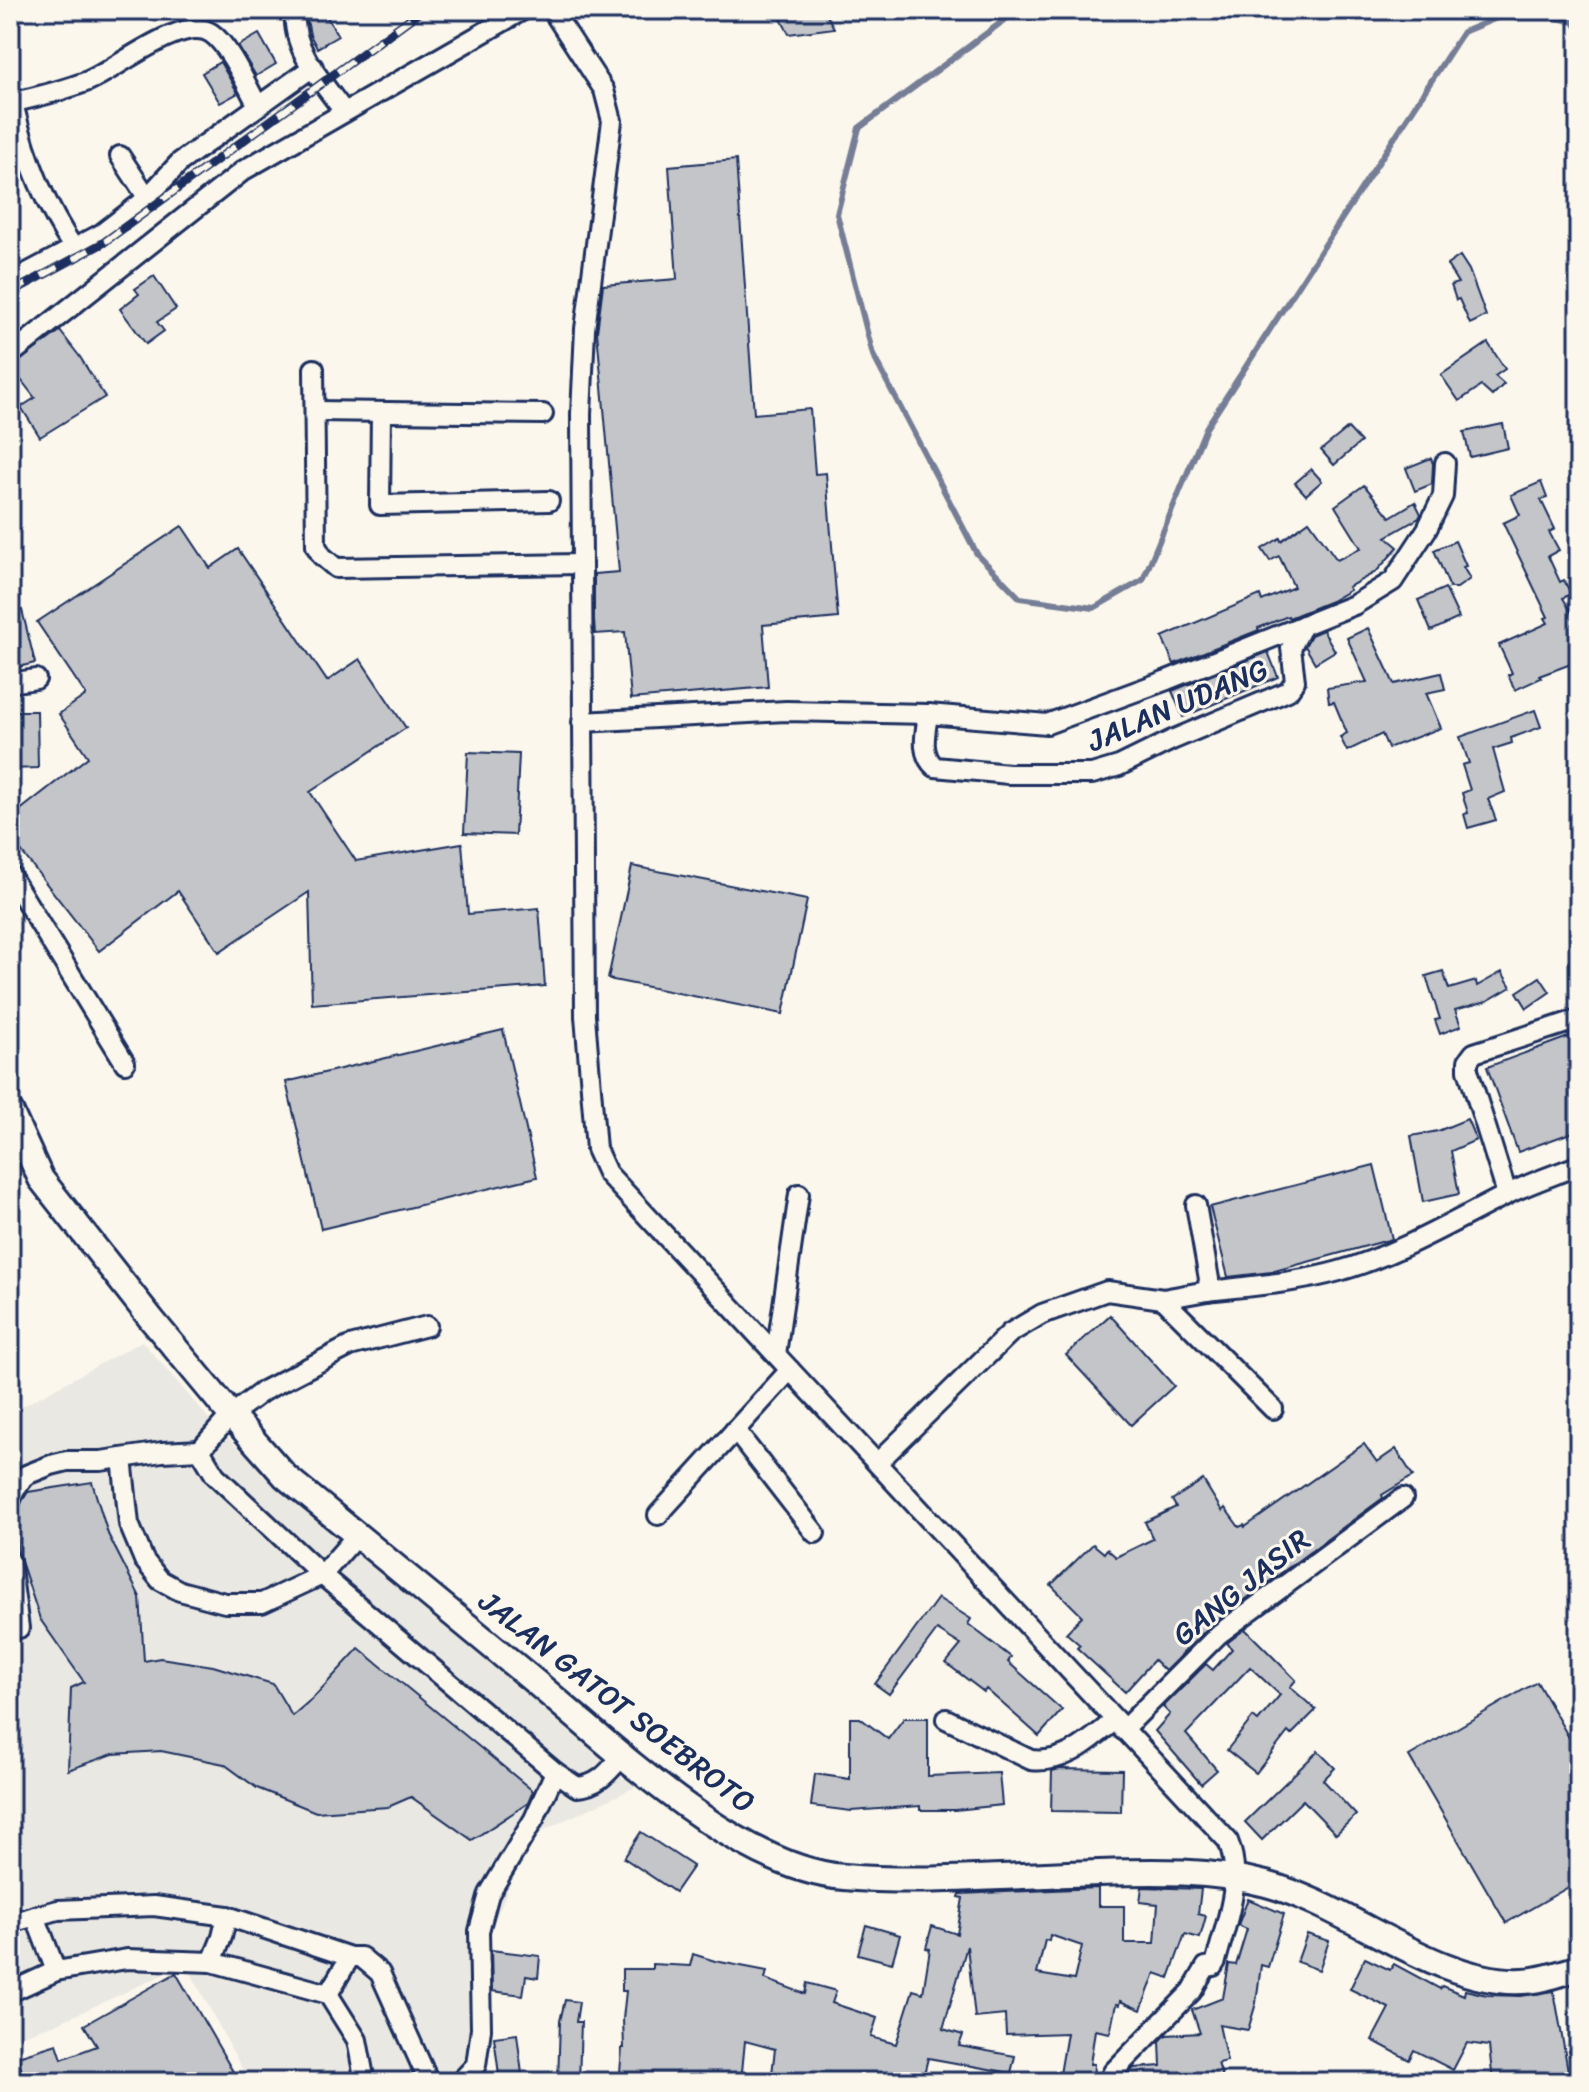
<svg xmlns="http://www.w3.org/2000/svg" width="1589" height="2092" font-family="Sriracha,sans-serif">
	<rect width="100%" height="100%" fill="#fbf7ec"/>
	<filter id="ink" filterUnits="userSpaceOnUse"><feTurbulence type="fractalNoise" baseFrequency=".0125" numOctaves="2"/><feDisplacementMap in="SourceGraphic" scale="16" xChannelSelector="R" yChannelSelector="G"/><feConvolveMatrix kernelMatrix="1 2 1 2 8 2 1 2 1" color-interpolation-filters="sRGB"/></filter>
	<g filter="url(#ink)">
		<polygon fill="#eae8e2" points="142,1341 211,1421 281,1489 332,1532 433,1606 644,1783 529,1837 483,1950 491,2050 476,2082 315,2082 308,2070 249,2082 186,1964 56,2024 10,2039 10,1413"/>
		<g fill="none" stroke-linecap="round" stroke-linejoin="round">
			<g stroke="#747e96" stroke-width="6">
				<polyline points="1018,10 859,128 837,214 873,355 977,554 1020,598 1094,608 1143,580 1206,428 1463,32 1516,10"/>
				<polyline points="1525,10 1574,22 1579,30"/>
			</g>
		</g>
		<g fill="#c3c5c9" stroke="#1b2f5e" stroke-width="2" fill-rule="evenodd">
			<polygon points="323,10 338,36 317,48 310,35 307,20"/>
			<polygon points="776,10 824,10 834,28 789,34"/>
			<polygon points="259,34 276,64 256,76 238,46"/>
			<polygon points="220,62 238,93 220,103 202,73"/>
			<polygon points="736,160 754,414 810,409 815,474 826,473 838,618 763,625 768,687 631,699 625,632 595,634 594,620 594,574 619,572 597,332 603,285 677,279 669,166"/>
			<polygon points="1460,256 1469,270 1486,316 1470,324 1459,299 1456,300 1451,285 1458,283 1447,265"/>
			<polygon points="154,276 176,309 157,322 164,331 146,344 120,309 139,294 135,289"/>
			<polygon points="60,331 80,357 105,397 40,437 21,407 35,398 11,367"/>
			<polygon points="1488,343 1505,369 1495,376 1504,384 1492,396 1481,386 1459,401 1441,375"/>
			<polygon points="1503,424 1508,448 1470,457 1464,432"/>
			<polygon points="1348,428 1361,442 1334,465 1321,450"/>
			<polygon points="1431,458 1433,464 1432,484 1415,491 1406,468"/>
			<polygon points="1311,469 1322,481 1306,495 1295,483"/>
			<polygon points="1541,482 1547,498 1541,500 1555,529 1549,532 1559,550 1548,556 1560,582 1564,580 1571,594 1563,598 1579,626 1572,631 1579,651 1579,661 1539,676 1541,678 1515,690 1508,675 1512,673 1499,645 1548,623 1545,618 1548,617 1503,523 1520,515 1511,495"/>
			<polygon points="1364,485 1390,517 1415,502 1421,514 1419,518 1386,537 1398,547 1376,572 1348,587 1350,590 1331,601 1289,618 1288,616 1258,628 1259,630 1174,664 1162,637 1260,595 1262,601 1294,587 1279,556 1270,561 1262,549 1280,538 1281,541 1309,521 1337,560 1361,548 1335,506"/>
			<polygon points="182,526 210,568 238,549 327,681 360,659 406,728 310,792 356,861 462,843 468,914 539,908 545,986 312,1004 309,892 219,952 178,891 99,951 10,837 10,818 88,757 59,714 86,695 37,622"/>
			<polygon points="1455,541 1466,566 1463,567 1470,579 1457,588 1450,588 1434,550"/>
			<polygon points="1445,588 1459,618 1431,631 1418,600"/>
			<polygon points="22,610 35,663 10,669 10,613"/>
			<polygon points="1368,628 1394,684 1441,673 1445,689 1426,693 1441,728 1388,748 1382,734 1347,751 1340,737 1347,733 1334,702 1329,703 1327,688 1367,682 1347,638"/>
			<polygon points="1323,630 1335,651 1315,663 1305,646 1311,635"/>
			<polygon points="1268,652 1278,677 1183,717 1172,691"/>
			<polygon points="1535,710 1541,727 1511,738 1512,743 1493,749 1505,792 1488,799 1496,820 1468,828 1464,814 1468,813 1462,793 1470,790 1462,765 1469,763 1460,737"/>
			<polygon points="10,711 37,711 38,768 10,769"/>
			<polygon points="468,752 519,754 515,835 464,833"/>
			<polygon points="632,866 807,900 783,1014 608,979"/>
			<polygon points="1443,971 1449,989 1476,981 1477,986 1502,972 1511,987 1487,1001 1455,1010 1461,1026 1440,1034 1435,1020 1440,1019 1426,976"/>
			<polygon points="1540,977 1550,992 1527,1008 1517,992"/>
			<polygon points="503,1030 537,1177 321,1229 286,1082"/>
			<polygon points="1579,1033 1579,1130 1518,1152 1487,1067"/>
			<polygon points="1467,1119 1476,1140 1451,1151 1459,1194 1423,1202 1411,1136 1438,1131"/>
			<polygon points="1374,1165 1392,1239 1271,1272 1228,1277 1210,1207"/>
			<polygon points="1110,1315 1174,1386 1131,1425 1066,1355"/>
			<polygon points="1364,1444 1377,1462 1396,1449 1413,1476 1382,1495 1383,1498 1212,1624 1165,1671 1154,1660 1125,1692 1077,1648 1080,1645 1066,1633 1082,1616 1051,1585 1093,1544 1104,1553 1107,1549 1116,1557 1153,1539 1145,1522 1176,1507 1172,1500 1203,1480 1222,1511 1225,1508 1239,1527 1244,1525 1245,1527"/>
			<polygon points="92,1482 108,1534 140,1597 144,1661 160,1658 213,1666 273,1684 292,1716 314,1697 359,1648 533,1791 528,1803 472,1840 411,1797 388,1807 316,1812 257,1788 224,1764 161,1751 113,1754 68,1770 71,1688 84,1682 40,1619 18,1552 15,1512 28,1492"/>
			<polygon points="938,1598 971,1619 968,1624 1011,1657 1008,1662 1062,1710 1039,1736 986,1689 984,1692 946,1663 961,1645 937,1630 889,1694 875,1684"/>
			<polygon points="1245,1629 1296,1680 1290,1687 1316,1710 1291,1735 1288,1732 1256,1773 1227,1750 1253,1717 1258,1721 1280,1695 1250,1667 1186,1734 1217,1770 1201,1784 1155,1731 1170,1714 1163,1707 1206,1664 1213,1670 1232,1649 1227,1643"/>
			<polygon points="1537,1682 1579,1755 1579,1881 1506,1923 1409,1756"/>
			<polygon points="850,1718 860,1718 888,1739 904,1718 928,1718 928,1776 999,1773 1002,1805 955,1810 920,1810 920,1806 851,1811 811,1806 815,1774 850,1779"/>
			<polygon points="1318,1751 1335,1768 1323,1780 1356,1815 1336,1834 1303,1800 1262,1840 1245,1822"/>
			<polygon points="1060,1769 1122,1770 1121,1812 1051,1811 1052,1771"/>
			<polygon points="641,1832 693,1866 675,1892 624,1858"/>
			<path d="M1142,1887l59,2 -3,25 8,2 -6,22 -15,-4 -16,44 -14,-5 -14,37 -21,-9 -1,4 -3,-1 -6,29 -15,-3 -5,34h4l-1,18 -34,-2 8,-47 -61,2 -1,-20 -30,3 -8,-72 -24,83 20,6 -4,11 56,10 -4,17 -83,-15 -6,24h-151l4,-33 -30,-8 -4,41h-119l1,-8 -3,-1 2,-25h2l-1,-29 3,-28h-4v-22h30v-5l38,2 3,-12 22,7 52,10 -2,8 40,15 2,-11 29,8 -4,12 45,15 -6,19 25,7 17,-54 10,3 7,-44 -4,-1 6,-22 25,8 6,-36 -4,-1 1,-3 138,-6v18h26v37h31l3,-39 -18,-2zM1050,1935l32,11 -8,34 -37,-6 8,-34 4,1z"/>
			<polygon points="1248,1899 1284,1914 1268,1967 1261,1965 1256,2003 1248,2030 1219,2025 1227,2061 1218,2063 1224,2082 1128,2082 1128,2074 1134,2068 1161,2066 1160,2041 1166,2035 1200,2033 1192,2010 1223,1998 1229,1964 1236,1965 1247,1929 1238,1925"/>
			<polygon points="866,1925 900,1935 892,1963 858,1954"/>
			<polygon points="1307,1934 1329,1941 1319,1970 1297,1962"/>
			<polygon points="491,1950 540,1956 538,1978 526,1976 523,1995 492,1991"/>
			<polygon points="1365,1958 1390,1970 1394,1964 1440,1989 1442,1986 1464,1995 1465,1990 1487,1995 1521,1996 1554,1991 1570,2082 1526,2082 1525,2078 1493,2082 1489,2046 1467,2043 1453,2070 1414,2050 1409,2060 1372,2040 1389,2008 1350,1989"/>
			<polygon points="176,1973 239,2082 31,2082 29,2071 22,2073 18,2056 57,2044 62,2059 97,2046 84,2025"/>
			<polygon points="565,2000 579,2002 576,2022 581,2022 579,2082 558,2082 560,2021"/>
			<polygon points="517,2034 523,2082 500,2082 494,2037"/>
		</g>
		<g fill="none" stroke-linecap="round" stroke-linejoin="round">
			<defs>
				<g id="minor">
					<path d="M301,10l-6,4c-3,37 29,69 49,98"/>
					<path d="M552,10l52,80 8,31 -27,208 -4,85 4,602 11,133 11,24 621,668c16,39 -2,81 -12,120l-3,5 -7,1 -14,24 -79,81 -5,10"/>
					<path d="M10,103c27,-6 52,-12 78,-22 28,-11 94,-67 123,-48 18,12 36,53 47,73"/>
					<path d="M10,103l4,4c12,51 31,99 61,143"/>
					<polyline points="120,156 147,197"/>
					<polyline points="10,282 101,234 145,200 180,162 313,67"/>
					<polyline points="10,355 244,170 523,10"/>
					<polyline points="314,369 316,546 322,556 336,568 581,564"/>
					<polyline points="315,411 543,414"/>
					<polyline points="381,412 380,505 549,501"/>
					<polyline points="10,683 36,679"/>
					<path d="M928,714c-2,18 -9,39 7,53l74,7h83l27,-8 53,-26 116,-49 7,-10 -4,-33 12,-23"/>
					<polyline points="582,722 786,711 928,714 1047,724 1167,680 1354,605 1393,581 1427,529 1443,496 1445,463"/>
					<polyline points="10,875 125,1063"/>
					<polyline points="1507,1194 1468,1070 1468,1061 1474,1053 1579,1019"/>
					<path d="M1207,1291c43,-5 90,-8 132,-20 58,-16 113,-49 167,-76 23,-12 49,-20 73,-30"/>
					<polyline points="1163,1299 1273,1409"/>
					<polyline points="427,1326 350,1346 263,1391 231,1415 200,1450 215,1475 322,1575 555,1772 534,1819 489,1894 479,1931 481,2029 476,2065 460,2082"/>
					<polyline points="776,1354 799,1194"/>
					<polyline points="735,1430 815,1533"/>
					<polyline points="122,1458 129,1524 137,1543 144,1560 160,1580 180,1591 225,1603 262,1603 322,1575 357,1535"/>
					<polyline points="877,1463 1010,1333 1042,1314 1107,1291 1163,1299 1207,1291 1209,1279 1196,1205"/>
					<polyline points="10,1502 15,1489 26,1475 51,1465 67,1461 101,1461 162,1452 200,1450"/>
					<polyline points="658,1515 790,1370"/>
					<polyline points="10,1561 19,1628"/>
					<path d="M946,1719l85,41c34,4 58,-19 83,-39"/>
					<polyline points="1123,1730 1219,1634 1403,1498"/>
					<path d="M555,1772l22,15c23,-2 32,-16 46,-32"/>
					<polyline points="35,1916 56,1971"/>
					<polyline points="227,1916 350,1957"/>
					<polyline points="10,1923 58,1910 154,1906 227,1916 222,1937 212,1962 127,1959 56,1971 10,1992"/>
					<polyline points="212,1962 328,1994 357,2040 365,2082"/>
					<polyline points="328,1994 350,1957 361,1957 380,1973 429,2082"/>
				</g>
				<path id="major" d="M10,1111l31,68 111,141 79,95 55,62c81,66 162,133 242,199 81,67 209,193 316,201 83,7 171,-2 255,-4 55,-2 113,-3 167,11 83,22 172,101 256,97 19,0 39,-8 57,-13"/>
			</defs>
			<use href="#minor" stroke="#1b2f5e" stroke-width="24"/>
			<use href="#major" stroke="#1b2f5e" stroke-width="30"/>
			<use href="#minor" stroke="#fbf7ec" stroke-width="18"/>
			<use href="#major" stroke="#fbf7ec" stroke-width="24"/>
			<defs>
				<polyline id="rail" points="10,293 103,243 422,10"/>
			</defs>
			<use href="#rail" stroke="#1b2f5e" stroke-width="9"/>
			<use href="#rail" stroke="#fbf7ec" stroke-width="6" stroke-dasharray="18" stroke-linecap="butt"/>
		</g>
	</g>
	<g text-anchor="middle" stroke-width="6" stroke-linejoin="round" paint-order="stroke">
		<g font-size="30" fill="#1b2f5e" stroke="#fbf7ec">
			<text transform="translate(1178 705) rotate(-23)" y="10">JALAN UDANG</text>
			<text transform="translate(1241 1587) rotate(-39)" y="10">GANG JASIR</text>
			<text transform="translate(617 1702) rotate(38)" y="10">JALAN GATOT SOEBROTO</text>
		</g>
	</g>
	<rect width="1589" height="2092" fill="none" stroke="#fbf7ec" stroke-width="40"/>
	<rect x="20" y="20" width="1549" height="2052" fill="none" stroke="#1b2f5e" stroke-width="3" filter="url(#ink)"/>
</svg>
